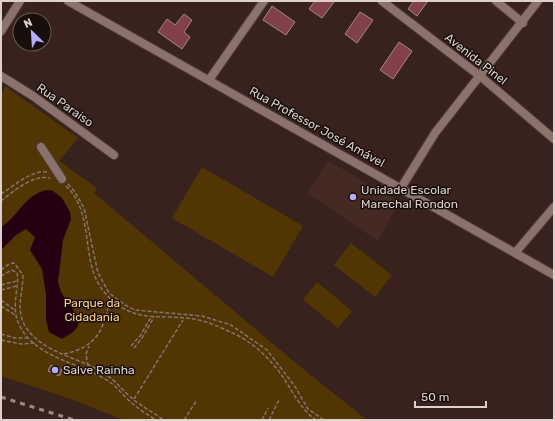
<svg xmlns="http://www.w3.org/2000/svg" width="555" height="421" font-family="Rubik,sans-serif">
	<rect width="100%" height="100%" fill="#37221e"/>
	<polygon fill="#452a23" points="328,161 399,201 378,241 307,193"/>
	<g fill="#513603">
		<polygon points="5,86 78,138 59,161 97,188 94,193 297,364 367,420 124,420 65,397 1,376 1,97"/>
		<polygon points="202,167 303,226 273,277 172,218"/>
		<polygon points="351,243 392,275 375,297 334,265"/>
		<polygon points="317,282 352,311 338,328 303,300"/>
	</g>
	<path fill="#240012" d="M47,190l6,1 9,7 8,14 1,7 -8,21 -5,42 3,10 18,27 -1,7 -5,6 -11,7 -13,-7 -3,-12v-26l-4,-25 -12,-19 5,-13 -9,-8 -10,6 -15,15v-23c18,-11 23,-32 46,-37z"/>
	<g fill="#82414a" stroke="#a28789">
		<polygon points="315,1 333,1 334,2 322,18 309,9"/>
		<polygon points="414,1 428,1 417,16 408,9"/>
		<polygon points="272,6 295,22 286,35 263,20"/>
		<polygon points="360,12 373,20 357,43 345,34"/>
		<polygon points="184,14 192,20 184,32 190,37 182,49 158,32 167,19 175,25"/>
		<polygon points="399,42 412,51 393,79 380,70"/>
		<polygon points="51,365 62,370 59,376 48,371"/>
	</g>
	<g fill="none" stroke-linecap="round" stroke-linejoin="round">
		<defs>
			<polyline id="pedestrian" points="41,147 62,179"/>
			<g id="minor">
				<polyline points="68,1 554,275"/>
				<polyline points="496,1 523,23"/>
				<polyline points="1,76 33,96 114,155"/>
				<polyline points="209,80 264,1"/>
				<polyline points="401,188 435,133 538,1"/>
				<polyline points="515,253 554,207"/>
			</g>
			<g id="tertiary">
				<polyline points="382,1 480,76 554,139"/>
				<polyline points="1,31 20,1"/>
			</g>
		</defs>
		<use href="#pedestrian" stroke="#503e3a" stroke-width="10"/>
		<use href="#minor" stroke="#503e3a" stroke-width="10"/>
		<use href="#tertiary" stroke="#503e3a" stroke-width="10"/>
		<g stroke="#84736f" stroke-width="1.5" stroke-dasharray="4 2" stroke-linecap="butt">
			<polyline points="68,184 75,192 84,208 98,273 109,293 125,305 135,310 202,316 231,325 267,350 294,385 308,409 324,420"/>
			<path d="M66,186c30,28 13,78 39,107 31,35 60,18 98,28 11,3 23,9 34,14 19,10 34,25 46,42 10,15 18,33 33,43"/>
			<path d="M1,194c13,-8 30,-24 46,-22"/>
			<path d="M1,201c13,-10 32,-27 49,-23"/>
			<path d="M1,270l8,-6 5,-1 9,12c0,18 -7,32 1,49 16,29 55,33 80,49 12,8 19,18 30,27 9,7 20,13 30,20"/>
			<path d="M1,276l11,-6 5,3c3,11 -6,33 1,49 15,37 64,40 93,61 8,6 14,15 22,21 7,6 15,11 23,16"/>
			<polyline points="1,285 17,281"/>
			<polyline points="1,290 16,286"/>
			<polyline points="1,300 16,311"/>
			<polyline points="1,306 15,315"/>
			<polyline points="1,334 15,338 30,338"/>
			<polyline points="1,340 21,344 35,343"/>
			<polyline points="131,346 140,336 151,317"/>
			<polyline points="134,348 142,338 154,317"/>
			<path d="M64,354c33,-7 40,-24 46,-56"/>
			<polyline points="88,366 86,354 89,346"/>
			<polyline points="134,399 183,320"/>
			<polyline points="184,420 197,400"/>
			<polyline points="262,420 268,408"/>
			<polyline points="269,420 279,400"/>
		</g>
		<use href="#pedestrian" stroke="#8c726c" stroke-width="8"/>
		<use href="#minor" stroke="#8c726c" stroke-width="8"/>
		<use href="#tertiary" stroke="#8c726c" stroke-width="8"/>
		<polyline stroke="#9b8a86" stroke-width="3" stroke-dasharray="5 5" stroke-linecap="butt" points="1,397 74,420"/>
	</g>
	<g fill="#b6acf8" stroke="#180f0c" stroke-width="1.5">
		<circle cx="353" cy="197" r="4"/>
		<circle cx="55" cy="370" r="4"/>
	</g>
	<g text-anchor="middle" stroke-width="3" stroke-linejoin="round" paint-order="stroke">
		<g font-size="12" fill="#ded0cc" stroke="#180f0c">
			<text transform="translate(476 59) rotate(38)" y="4">Avenida Pinel</text>
			<text transform="translate(65 105) rotate(35)" y="4">Rua Paraiso</text>
			<text transform="translate(317 127) rotate(29)" y="4">Rua Professor José Amável</text>
		</g>
		<g font-size="12" fill="#ded0cc" stroke="#180f0c" text-anchor="start">
			<text x="361" y="194">Unidade Escolar<tspan x="361" dy="14">Marechal Rondon</tspan></text>
			<text x="63" y="374">Salve Rainha</text>
		</g>
		<g font-size="12" fill="#fbcf8f" stroke="#180f0c">
			<text x="92" y="307">Parque da<tspan x="92" dy="14">Cidadania</tspan></text>
		</g>
	</g>
	<rect width="555" height="421" fill="none" stroke="#ded0cc" stroke-width="4"/>
	<g transform="translate(32 32) rotate(335)"><circle r="19" fill="#180f0c" stroke="#675c59"/>
	<path d="M0-3L7 15L0 10L-7 15Z" fill="#b6acf8"/>
	<text y="-6" font-size="11" font-weight="bold" text-anchor="middle" fill="#ded0cc">N</text>
	</g>
	<path d="M415 401v6h71v-6" fill="none" stroke="#ded0cc" stroke-width="2"/>
	<text x="421" y="401" font-size="12" fill="#ded0cc" stroke="#180f0c" stroke-width="3" paint-order="stroke">50 m</text>
</svg>
